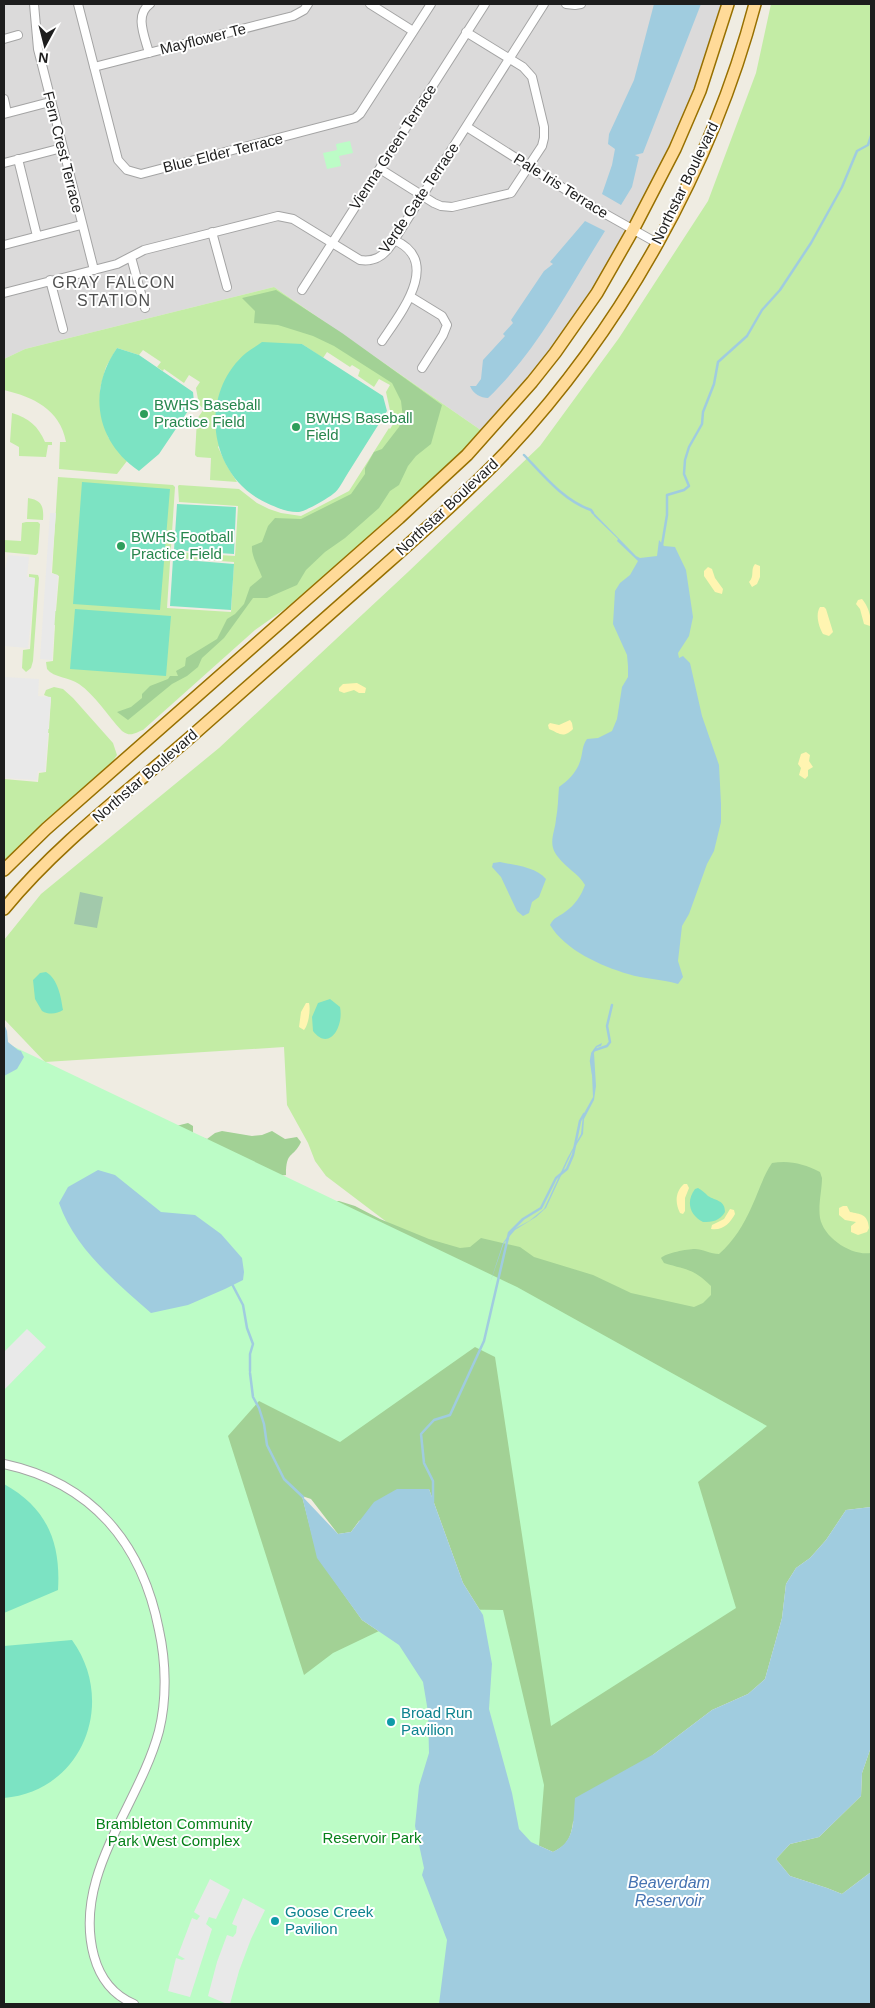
<svg xmlns="http://www.w3.org/2000/svg" width="875" height="2008" font-family="Helvetica,sans-serif">
	<style>
		.residential { fill: #dbdada }
		.grass { fill: #c3eca5 }
		.forest { fill: #a2d195 }
		.sand { fill: #fff5b1 }
		.cemetery { fill: #a2c9ab }
		.park { fill: #bcfcc6 }
		.pitch { fill: #7ce3c3 }
		.parking { fill: #e9e9e9 }
		.water { fill: #a0ccdf }
		.lines { fill: none; stroke-linecap: round; stroke-linejoin: round }
		.stream { stroke: #a0ccdf; stroke-width: 2.5 }
		.street-casing { stroke: #a4a4a4; stroke-width: 10 }
		.primary-casing { stroke: #977000; stroke-width: 14 }
		.street { stroke: #fff; stroke-width: 8 }
		.primary { stroke: #ffda98; stroke-width: 11 }
		.leisure-dot { fill: #2e9e5b; stroke: #fff; stroke-width: 2 }
		.culture-dot { fill: #0f9aa8; stroke: #fff; stroke-width: 2 }
		.labels { text-anchor: middle; stroke-width: 4; stroke-linejoin: round; paint-order: stroke }
		.street-label { font-size: 15px; fill: #1d1d1d; stroke: #fff }
		.leisure-label { font-size: 15px; fill: #27864d; stroke: #fff; text-anchor: start }
		.culture-label { font-size: 15px; fill: #0d838f; stroke: #fff; text-anchor: start }
		.park-label { font-size: 15px; fill: #068119; stroke: #fff }
		.neighbourhood-label { font-size: 16px; letter-spacing: 1px; fill: #505050; stroke: #fff }
		.water-label { font-size: 16px; font-style: italic; fill: #4573b2; stroke: #fff }
	</style>
	<rect width="100%" height="100%" fill="#efece2"/>
	<path class="residential" d="M 4,4 L 728,4 L 686,125 L 573,326 L 482,431 L 274,287 L 25,349 L 4,359 Z"/>
	<path class="grass" d="M 771,4 L 871,4 L 871,1282 L 696,1340 L 392,1226 L 326,1176 L 315,1161 L 308,1143 L 287,1105 L 284,1047 L 45,1062 L 4,1019 L 4,940 L 41,894 L 219,748 L 408,572 L 540,446 L 619,338 L 708,201 L 756,73 Z
		M 274,287 L 482,431 L 463,453 L 418,495 L 292,604 L 255,630 L 143,730 C 136,732 131,738 122,731 C 108,716 95,695 79,684 C 69,677 54,678 47,669 L 46,662 L 53,661 L 55,625 L 50,625 L 51,611 L 56,611 L 59,576 L 52,573 L 58,477 L 173,485 L 175,487 L 167,608 L 231,612 L 234,562 L 175,558 L 173,554 L 175,552 L 235,556 L 238,506 L 179,502 L 178,486 L 179,485 L 239,489 L 257,503 L 269,509 L 281,513 L 301,516 L 349,491 L 389,428 L 390,429 L 397,418 L 391,415 L 386,392 L 390,385 L 379,379 L 374,387 L 358,376 L 360,370 L 352,365 L 350,367 L 327,352 L 323,358 L 302,344 L 218,447 L 227,466 L 237,482 L 210,480 L 211,458 L 197,457 L 195,455 L 197,419 L 204,409 L 199,405 L 196,388 L 200,382 L 189,375 L 184,383 L 164,369 L 163,371 L 157,367 L 161,362 L 143,350 L 139,355 L 117,348 L 106,367 L 100,389 L 108,437 L 127,461 L 117,474 L 59,469 L 60,442 L 66,442 C 60,409 33,397 4,390 L 4,359 L 25,349 Z
		M 12,413 C 29,418 38,426 45,442 L 52,442 L 52,445 L 48,445 L 46,457 L 19,456 L 19,447 L 10,442 Z
		M 28,498 C 42,500 44,507 43,520 L 27,519 Z
		M 26,522 L 38,522 L 40,524 L 38,553 L 36,555 L 4,552 L 4,540 L 21,541 L 22,523 Z
		M 29,574 L 38,575 L 39,578 L 33,661 L 31,668 L 26,672 L 22,668 L 23,650 L 30,649 L 35,578 L 29,577 Z
		M 54,687 L 63,689 L 73,698 L 113,743 L 117,755 L 113,761 L 4,861 L 4,779 L 38,782 L 39,773 L 46,772 L 49,733 L 42,732 L 43,729 L 49,729 L 51,698 L 44,695 L 46,690 Z"/>
	<path class="forest" d="M 276,290 L 342,333 L 442,405 L 431,444 L 416,456 L 408,466 L 399,485 L 390,491 L 379,508 L 345,538 L 325,552 L 306,570 L 297,585 L 267,598 L 253,598 L 224,638 L 202,658 L 198,667 L 187,676 L 172,684 L 128,720 L 117,712 L 131,707 L 142,698 L 142,694 L 150,686 L 168,679 L 170,676 L 178,676 L 176,671 L 185,666 L 186,658 L 217,639 L 227,619 L 235,614 L 244,604 L 250,587 L 262,577 C 258,567 251,555 252,546 L 262,542 L 268,526 L 275,518 L 301,519 L 351,494 L 365,474 L 365,468 L 374,452 L 382,449 L 399,427 L 403,418 L 401,401 L 392,383 L 334,346 L 313,336 L 278,325 L 254,323 L 255,311 L 242,298 Z
		M 188,1123 L 193,1126 L 193,1134 L 207,1139 L 215,1133 L 222,1131 L 252,1136 L 262,1135 L 272,1131 L 285,1139 L 297,1137 L 301,1142 C 293,1159 286,1150 286,1175 L 276,1176 L 325,1202 L 339,1201 L 355,1206 L 380,1219 L 429,1239 L 460,1248 L 470,1247 L 481,1238 L 520,1247 L 534,1257 L 593,1275 L 631,1293 L 694,1307 L 703,1303 L 711,1295 L 711,1286 C 693,1268 686,1270 664,1263 L 661,1258 C 666,1253 687,1249 695,1249 C 702,1249 711,1254 719,1254 C 734,1241 744,1224 752,1206 C 759,1191 763,1176 772,1163 C 790,1160 804,1164 820,1172 L 822,1178 C 822,1190 818,1205 820,1218 C 824,1238 851,1256 871,1253 L 871,1507 L 846,1510 L 826,1540 L 810,1558 L 796,1568 L 786,1584 L 782,1618 L 765,1679 L 748,1694 L 712,1710 L 654,1754 L 573,1822 C 571,1837 568,1845 553,1852 L 531,1842 L 483,1615 L 463,1583 L 429,1489 L 359,1521 L 351,1532 L 338,1534 L 311,1499 L 302,1496 L 318,1558 L 362,1620 L 399,1645 L 447,1940 L 4,1129 L 176,1126 Z
		M 871,1747 L 871,1872 L 842,1894 L 827,1888 L 790,1876 L 776,1859 L 790,1844 L 819,1837 L 861,1796 L 862,1773 Z"/>
	<path class="sand" d="M 755,564 L 760,566 L 760,577 L 757,584 L 752,587 L 749,582 C 755,576 750,570 755,564 Z
		M 708,567 L 712,569 L 715,578 L 723,589 L 722,594 L 715,592 L 704,576 L 704,571 Z
		M 862,599 C 868,606 872,617 870,626 L 864,624 L 860,609 L 856,604 L 858,600 Z
		M 820,607 L 824,607 L 826,609 L 833,632 L 829,636 L 823,634 C 819,627 815,615 820,607 Z
		M 357,683 L 366,688 L 365,693 L 359,693 L 354,690 L 344,693 L 339,691 L 339,688 L 343,684 Z
		M 570,720 L 572,723 L 573,729 C 563,739 559,733 549,729 L 548,725 L 550,723 L 559,725 Z
		M 806,752 L 810,755 L 809,761 L 813,767 L 808,770 L 808,776 L 805,779 L 799,775 L 801,768 L 798,764 L 801,754 Z
		M 306,1003 L 309,1003 C 311,1010 308,1026 304,1030 L 299,1027 L 301,1012 Z
		M 684,1184 L 687,1184 L 689,1188 L 685,1198 L 685,1211 L 683,1214 L 680,1213 C 675,1203 675,1192 684,1184 Z
		M 843,1206 L 847,1206 L 850,1212 C 860,1214 868,1214 869,1228 L 867,1232 L 858,1235 L 851,1232 L 851,1226 L 856,1222 L 845,1220 L 839,1215 L 839,1208 Z
		M 730,1209 L 734,1210 L 735,1214 C 730,1223 723,1231 711,1229 L 712,1225 L 724,1219 Z"/>
	<path class="cemetery" d="M 80,892 L 103,897 L 97,928 L 74,924 Z"/>
	<path class="park" d="M 350,141 L 353,153 L 339,156 L 341,166 L 327,169 L 323,153 L 337,150 L 336,144 Z
		M 4,1042 L 517,1287 L 767,1426 L 698,1482 L 736,1608 L 551,1726 L 495,1357 L 475,1347 L 340,1442 L 259,1401 L 228,1436 L 304,1675 L 333,1653 L 425,1609 L 503,1610 L 544,1785 L 526,2004 L 4,2004 Z"/>
	<path class="pitch" d="M 262,342 L 302,344 L 383,396 L 387,411 C 374,432 361,452 348,473 C 344,479 339,490 333,494 C 327,499 306,511 299,512 C 287,513 270,505 259,499 C 207,469 200,392 246,353 C 251,349 257,346 262,342 Z
		M 117,348 L 139,355 L 193,392 L 194,402 L 159,454 L 139,471 C 96,442 87,391 117,348 Z
		M 82,482 L 170,489 L 160,610 L 73,604 Z
		M 177,504 L 236,507 L 234,554 L 174,550 Z
		M 173,559 L 234,564 L 231,610 L 170,606 Z
		M 75,609 L 171,616 L 166,676 L 70,669 Z
		M 46,972 C 58,979 61,997 63,1010 C 57,1014 49,1015 42,1011 L 35,999 L 33,980 L 40,973 Z
		M 330,999 L 340,1007 C 344,1027 329,1052 313,1031 L 312,1017 L 318,1003 Z
		M 698,1188 C 702,1190 705,1193 708,1196 C 716,1201 725,1200 725,1212 C 720,1221 712,1222 703,1222 C 689,1215 686,1201 695,1189 Z
		M 4,1484 C 47,1508 61,1542 58,1590 L 4,1613 Z
		M 72,1640 C 117,1702 83,1791 4,1798 L 4,1646 Z"/>
	<path class="parking" d="M 50,513 L 56,513 L 51,573 L 58,575 L 52,660 L 40,659 Z
		M 8,555 L 29,557 L 27,577 L 35,578 L 28,648 L 4,646 L 4,575 Z
		M 4,677 L 39,679 L 38,696 L 51,697 L 45,772 L 38,771 L 37,780 L 4,778 Z
		M 27,1329 L 46,1347 L 4,1390 L 4,1352 Z
		M 210,1879 L 230,1890 L 216,1919 L 209,1917 L 206,1924 L 212,1929 L 190,1997 L 168,1991 L 176,1958 L 182,1960 L 185,1959 L 178,1955 L 192,1918 L 197,1920 L 200,1916 L 194,1912 Z
		M 243,1898 L 265,1910 L 251,1939 L 239,1971 L 230,2004 L 227,2004 L 208,1996 L 217,1962 L 227,1935 L 233,1937 L 236,1933 L 237,1926 L 232,1924 Z"/>
	<path class="water" d="M 654,4 L 701,4 L 643,153 L 635,155 L 639,157 L 632,187 L 621,205 L 602,194 L 612,165 L 615,149 L 608,144 L 609,134 L 634,80 Z
		M 585,221 L 605,231 C 569,288 538,350 488,398 C 481,398 473,394 470,386 L 476,386 L 481,379 L 483,360 L 505,336 L 503,334 L 513,323 L 511,320 L 544,271 L 553,264 L 550,262 Z
		M 591,510 L 636,556 L 640,558 L 657,556 L 659,540 L 664,546 L 675,547 L 686,570 L 693,617 L 689,636 L 678,653 L 679,658 L 683,656 L 690,663 L 702,716 L 719,765 L 721,804 L 721,822 L 714,851 L 707,864 L 689,914 L 682,926 L 678,961 L 683,977 L 678,984 C 661,979 644,979 628,974 C 601,966 565,950 550,925 C 555,916 557,918 565,912 C 575,905 581,896 585,885 C 578,873 566,868 558,857 C 547,844 555,833 556,819 C 558,809 558,798 559,787 C 569,780 578,771 581,758 C 583,751 582,746 587,739 L 598,738 L 612,731 L 617,719 L 622,687 L 628,677 L 628,666 L 627,655 L 613,624 L 615,591 L 620,583 L 630,575 L 638,561 L 617,541 L 618,539 L 594,516 Z
		M 500,862 C 514,865 536,867 546,879 L 539,897 L 532,902 L 529,913 L 523,916 L 517,911 L 501,877 L 492,867 L 493,863 Z
		M 4,1024 L 7,1031 L 8,1042 L 18,1050 L 21,1051 L 24,1057 L 17,1069 L 4,1076 Z
		M 602,1043 L 601,1046 L 597,1047 L 594,1053 L 596,1086 L 594,1100 L 584,1119 L 583,1134 L 572,1152 L 546,1208 L 536,1217 L 515,1230 L 504,1243 L 490,1283 L 503,1243 L 512,1230 L 529,1221 L 544,1209 L 568,1157 L 581,1134 L 583,1115 L 593,1097 L 591,1053 L 596,1046 Z
		M 98,1170 L 115,1175 L 161,1212 L 195,1215 L 221,1234 L 242,1258 L 244,1272 L 243,1280 L 225,1289 L 188,1305 L 151,1313 C 116,1282 75,1249 59,1203 L 68,1187 Z
		M 397,1489 L 429,1489 L 463,1583 L 483,1615 L 492,1664 L 489,1709 L 512,1793 L 519,1829 L 531,1842 L 553,1852 C 576,1841 573,1821 575,1798 L 654,1754 L 712,1710 L 748,1694 L 765,1679 L 782,1618 L 786,1584 L 796,1568 L 810,1558 L 826,1540 L 846,1510 L 871,1507 L 871,1747 L 862,1773 L 861,1796 L 819,1837 L 790,1844 L 776,1859 L 790,1876 L 827,1888 L 842,1894 L 871,1872 L 871,2004 L 439,2004 L 447,1940 L 422,1875 L 424,1868 L 415,1826 L 419,1786 L 429,1753 L 428,1712 L 423,1682 L 399,1645 L 362,1620 L 317,1558 L 302,1496 L 338,1534 L 351,1532 L 374,1502 Z"/>
	<g class="lines">
		<path class="stream" d="M 524,455 C 543,475 564,501 591,510 L 593,513
			M 662,545 L 667,515 L 667,495 L 684,490 L 689,486 L 684,474 L 685,460 L 689,447 L 702,424 L 703,412 L 714,384 L 718,362 L 747,336 L 762,310 L 780,290 L 811,243 L 842,187 L 857,151 L 868,145 L 871,136
			M 595,1050 L 607,1046 L 610,1042 L 607,1026 L 612,1005
			M 592,1055 L 591,1061 L 593,1074
			M 232,1284 L 243,1305 L 247,1328 L 253,1344 L 250,1354 L 250,1371
			M 250,1373 L 253,1397 L 259,1408 L 264,1424 L 267,1445 L 284,1479 L 303,1497
			M 433,1502 L 433,1481 L 424,1463 L 421,1434 L 434,1420 L 450,1415 L 484,1341 L 509,1233 L 523,1219 L 541,1208 L 556,1178 L 567,1169 L 573,1155 L 580,1121 L 584,1114"/>
		<defs>
			<path id="street" d="M 34,4 L 38,49 L 94,270
				M 78,4 L 118,160 L 127,170 L 141,174 L 355,118 L 360,114 L 431,4
				M 370,4 L 413,31
				M 566,4 L 575,5 L 581,4
				M 4,39 L 18,35
				M 149,53 C 145,37 134,15 150,4
				M 94,67 L 293,16 L 304,10 L 308,4
				M 4,99 L 7,113
				M 4,114 L 50,102
				M 467,127 L 593,207 L 657,243
				M 18,159 L 37,236
				M 4,163 L 62,148
				M 380,169 L 434,203 L 441,206 L 452,207 L 511,193 L 542,146 L 544,138 L 544,127 L 532,77 L 523,67 L 466,32
				M 212,232 L 227,287
				M 4,245 L 81,225
				M 131,257 L 145,308
				M 50,280 L 63,329
				M 302,290 L 485,4
				M 4,293 L 117,264 L 144,250 L 278,216 L 293,219 L 360,260 C 374,262 383,257 391,245 L 544,4
				M 411,297 L 442,316 L 447,325 L 443,335 L 422,368
				M 382,341 C 400,314 443,261 394,240
				M 4,1464 C 92,1483 142,1543 159,1630 C 166,1662 167,1699 159,1731 C 139,1806 72,1875 94,1956 C 100,1978 113,1995 134,2004"/>
			<path id="primary" d="M 4,870 L 46,829 L 399,518 L 467,455 L 532,382 L 555,353 L 597,293 L 633,230 L 675,149 L 700,91 L 728,4
				M 4,909 C 58,843 130,790 194,734 C 254,681 314,628 374,575 C 419,535 465,495 506,452 C 622,328 712,167 755,4"/>
		</defs>
		<use href="#street" class="street-casing"/>
		<use href="#primary" class="primary-casing"/>
		<use href="#street" class="street"/>
		<use href="#primary" class="primary"/>
	</g>
	<g class="leisure-dot">
		<circle cx="144" cy="414" r="5"/>
		<circle cx="296" cy="427" r="5"/>
		<circle cx="121" cy="546" r="5"/>
	</g>
	<g class="culture-dot">
		<circle cx="391" cy="1722" r="5"/>
		<circle cx="275" cy="1921" r="5"/>
	</g>
	<g class="labels">
		<g class="street-label">
			<text transform="translate(203 39) rotate(-14)" y="5">Mayflower Te</text>
			<text transform="translate(393 147) rotate(-57)" y="5">Vienna Green Terrace</text>
			<text transform="translate(63 152) rotate(76)" y="5">Fern Crest Terrace</text>
			<text transform="translate(223 153) rotate(-14)" y="5">Blue Elder Terrace</text>
			<text transform="translate(685 183) rotate(-64)" y="5">Northstar Boulevard</text>
			<text transform="translate(561 186) rotate(32)" y="5">Pale Iris Terrace</text>
			<text transform="translate(419 198) rotate(-56)" y="5">Verde Gate Terrace</text>
			<text transform="translate(447 507) rotate(-43)" y="5">Northstar Boulevard</text>
			<text transform="translate(145 776) rotate(-41)" y="5">Northstar Boulevard</text>
		</g>
		<g class="leisure-label">
			<text x="154" y="410">BWHS Baseball<tspan x="154" dy="17">Practice Field</tspan></text>
			<text x="306" y="423">BWHS Baseball<tspan x="306" dy="17">Field</tspan></text>
			<text x="131" y="542">BWHS Football<tspan x="131" dy="17">Practice Field</tspan></text>
		</g>
		<g class="culture-label">
			<text x="401" y="1718">Broad Run<tspan x="401" dy="17">Pavilion</tspan></text>
			<text x="285" y="1917">Goose Creek<tspan x="285" dy="17">Pavilion</tspan></text>
		</g>
		<g class="park-label">
			<text x="174" y="1829">Brambleton Community<tspan x="174" dy="17">Park West Complex</tspan></text>
			<text x="372" y="1843">Reservoir Park</text>
		</g>
		<g class="neighbourhood-label">
			<text x="114" y="288">GRAY FALCON<tspan x="114" dy="18">STATION</tspan></text>
		</g>
		<g class="water-label">
			<text x="669" y="1888">Beaverdam<tspan x="669" dy="18">Reservoir</tspan></text>
		</g>
	</g>
	<rect width="875" height="2008" fill="none" stroke="#1d1d1d" stroke-width="10"/>
	<g transform="translate(45 45) rotate(187)" stroke="#ffffff" stroke-width="4" paint-order="stroke">
	<path d="M0-4L9 19L0 12L-9 19Z" fill="#1d1d1d"/>
	<text y="-8" font-size="14" font-weight="bold" text-anchor="middle" fill="#1d1d1d">N</text>
	</g>
</svg>
